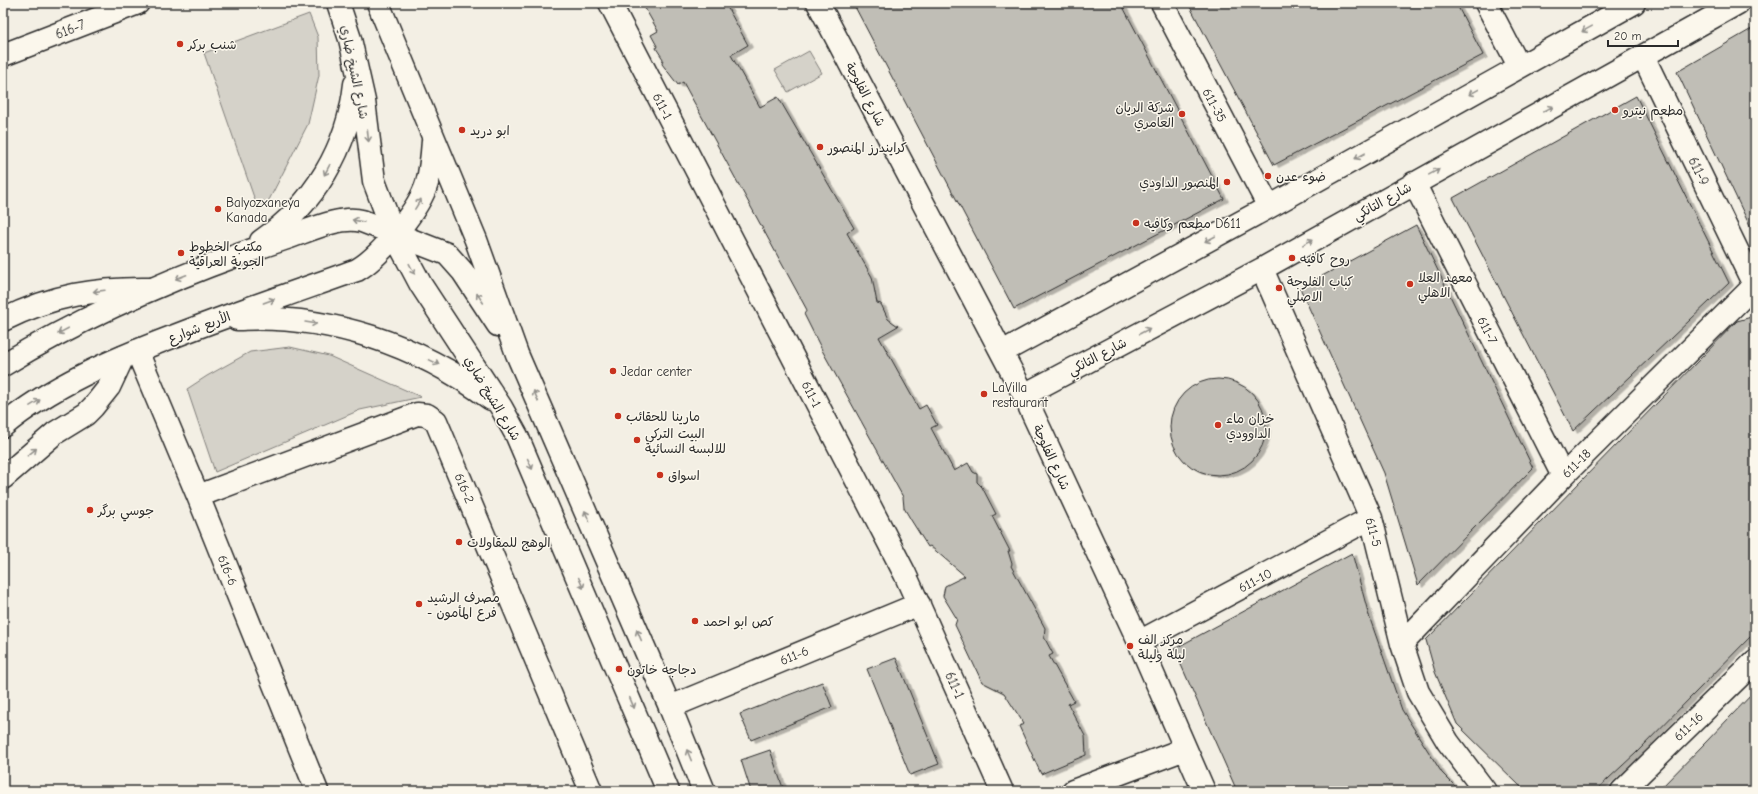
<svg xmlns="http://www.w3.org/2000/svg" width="1758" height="794" font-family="'Comic Neue','Playpen Sans Arabic',sans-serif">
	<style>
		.green { fill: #d5d2c9; stroke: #807e7a }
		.building { fill: #c0beb6; stroke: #2b2b2b; filter: url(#shadow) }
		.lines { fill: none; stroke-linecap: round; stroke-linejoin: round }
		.minor-casing { stroke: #2b2b2b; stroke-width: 25 }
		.major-casing { stroke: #2b2b2b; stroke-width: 25 }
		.minor { stroke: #fbf7ec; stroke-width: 22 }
		.major { stroke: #fbf7ec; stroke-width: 22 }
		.oneway { stroke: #93918c }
		.poi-dot { fill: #c8321e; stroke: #fbf7ec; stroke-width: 1.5 }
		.labels { text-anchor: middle; stroke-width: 3; stroke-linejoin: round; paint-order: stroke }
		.street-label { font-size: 13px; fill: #2b2b2b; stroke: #fbf7ec }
		.poi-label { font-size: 13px; fill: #2b2b2b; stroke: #fbf7ec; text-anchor: start }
	</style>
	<defs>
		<filter id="shadow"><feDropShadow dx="4.5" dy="2.5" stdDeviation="0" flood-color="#0004"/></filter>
	</defs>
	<rect width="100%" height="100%" fill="#f3efe4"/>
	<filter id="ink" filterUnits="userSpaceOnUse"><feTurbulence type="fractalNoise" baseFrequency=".025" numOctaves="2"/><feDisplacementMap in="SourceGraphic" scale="8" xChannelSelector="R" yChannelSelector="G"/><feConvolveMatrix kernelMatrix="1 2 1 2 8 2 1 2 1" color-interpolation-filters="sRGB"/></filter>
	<g filter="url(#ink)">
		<path class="green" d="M 309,14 L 318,37 L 319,75 L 308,124 L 268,202 L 258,209 L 204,53 Z
			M 809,51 L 822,73 L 788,92 L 775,70 Z
			M 290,347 L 329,356 L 421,397 L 360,410 L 215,472 L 187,389 L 207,376 L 250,352 Z"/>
		<path class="building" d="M 642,3 L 725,3 L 748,45 L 731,55 L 760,107 L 778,97 L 854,228 L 847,233 L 872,277 L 877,303 L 881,304 L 888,319 L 898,326 L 879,337 L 919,409 L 926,405 L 937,425 L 931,428 L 954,471 L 968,463 L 973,472 L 977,474 L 977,482 L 982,487 L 996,514 L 992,516 L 1010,551 L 1008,551 L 1012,564 L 1011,566 L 1045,628 L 1044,637 L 1053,654 L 1049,656 L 1074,701 L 1068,704 L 1085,736 L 1086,755 L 1041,774 L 1019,726 L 1024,724 L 1004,693 L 982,682 L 955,625 L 957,619 L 943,596 L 945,586 L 965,576 L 930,546 L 928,547 L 911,520 L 904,508 L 903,497 L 823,352 L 804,314 L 807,310 L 683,82 L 678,85 L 662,64 L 663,59 L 656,48 L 657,46 L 651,35 L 658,31 Z
			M 853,3 L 1121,3 L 1224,199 L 1014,309 Z
			M 1188,3 L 1456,3 L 1483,55 L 1274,165 Z
			M 1755,27 L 1755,237 L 1677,72 Z
			M 1636,96 L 1729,283 L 1573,431 L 1453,198 Z
			M 1416,225 L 1533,468 L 1418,585 L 1384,473 L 1300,288 Z
			M 1755,316 L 1755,632 L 1636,753 L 1595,791 L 1525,791 L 1457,724 L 1435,672 L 1426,640 L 1737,321 Z
			M1170 427a48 48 0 1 1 96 0a48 48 0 1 1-96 0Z
			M 1352,553 L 1369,616 L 1402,710 L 1442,773 L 1460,791 L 1237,791 L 1174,649 Z
			M 896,658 L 939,764 L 910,775 L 867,669 Z
			M 822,682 L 832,707 L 751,740 L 740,714 Z
			M 1755,691 L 1755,791 L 1658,791 L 1705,743 Z
			M 770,750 L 784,791 L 751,791 L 741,760 Z"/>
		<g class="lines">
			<defs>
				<path id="minor" d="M 610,3 L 905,574 L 1002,791
					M 818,3 L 1024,395 L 1139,642 L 1204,791
					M 1162,3 L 1269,207
					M 1486,3 L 1519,66
					M 3,55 L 138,3
					M 1643,56 L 1755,287
					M 1414,183 L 1563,476
					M 1262,269 L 1371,518 L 1402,644 L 1418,692 L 1448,742 L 1485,791
					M 3,320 C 53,295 96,288 151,289
					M 137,351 L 198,496 L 317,791
					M 1002,352 L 1269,207 L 1634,3
					M 1024,395 L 1262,269 L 1738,3
					M 3,478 L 55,433 L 86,414 L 93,407 L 109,387 L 123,357
					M 198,496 L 417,414 L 427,415 L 436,421 L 591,791
					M 1139,642 L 1371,518
					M 1402,644 L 1563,476 L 1754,286
					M 670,707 L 919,604
					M 1073,791 L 1185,749
					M 1622,791 L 1755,661"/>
				<path id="major" d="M 338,3 L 350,39 L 364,101 L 374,181 L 394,234 L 421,285 L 501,407 L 517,436 L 668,791
					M 378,3 L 476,240 L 517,354 L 670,707 L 704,791
					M 261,241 C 314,205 348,148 355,84
					M 237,319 C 329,314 417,344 491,399
					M 3,365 C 92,311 188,271 287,238 C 308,231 341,215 362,221 L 447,254 L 463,272 L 498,325
					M 3,426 C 51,386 114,359 172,337 C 233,313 295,292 357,270 C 380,257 420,208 427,183 C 431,169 432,155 433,141"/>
			</defs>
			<use href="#minor" class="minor-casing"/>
			<use href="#major" class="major-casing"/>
			<use href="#minor" class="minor"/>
			<use href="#major" class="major"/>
		</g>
		<defs><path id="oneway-shaft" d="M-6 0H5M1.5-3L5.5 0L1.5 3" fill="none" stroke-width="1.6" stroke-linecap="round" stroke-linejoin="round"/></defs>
		<g class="oneway">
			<use href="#oneway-shaft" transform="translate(1587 29) rotate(151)"/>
			<use href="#oneway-shaft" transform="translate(1474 92) rotate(151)"/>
			<use href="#oneway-shaft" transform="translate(1548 109) rotate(-29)"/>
			<use href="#oneway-shaft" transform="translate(368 136) rotate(84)"/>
			<use href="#oneway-shaft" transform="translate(1360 156) rotate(151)"/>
			<use href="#oneway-shaft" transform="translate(327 170) rotate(118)"/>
			<use href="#oneway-shaft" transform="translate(1434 172) rotate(-29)"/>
			<use href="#oneway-shaft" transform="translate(418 204) rotate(-58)"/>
			<use href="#oneway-shaft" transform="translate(358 221) rotate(-169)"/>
			<use href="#oneway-shaft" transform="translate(1210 239) rotate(152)"/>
			<use href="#oneway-shaft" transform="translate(1308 242) rotate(-29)"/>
			<use href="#oneway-shaft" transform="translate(412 269) rotate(62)"/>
			<use href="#oneway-shaft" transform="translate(181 277) rotate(159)"/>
			<use href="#oneway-shaft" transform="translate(99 291) rotate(173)"/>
			<use href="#oneway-shaft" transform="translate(480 298) rotate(-124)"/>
			<use href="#oneway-shaft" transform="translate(269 301) rotate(-20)"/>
			<use href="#oneway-shaft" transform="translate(311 323) rotate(9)"/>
			<use href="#oneway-shaft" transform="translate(63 331) rotate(152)"/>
			<use href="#oneway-shaft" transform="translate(1145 331) rotate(-28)"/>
			<use href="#oneway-shaft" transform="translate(434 362) rotate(26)"/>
			<use href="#oneway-shaft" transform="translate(536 396) rotate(-113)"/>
			<use href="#oneway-shaft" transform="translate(35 403) rotate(-31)"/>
			<use href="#oneway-shaft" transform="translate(32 452) rotate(-39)"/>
			<use href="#oneway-shaft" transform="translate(530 464) rotate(66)"/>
			<use href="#oneway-shaft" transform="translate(587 516) rotate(-113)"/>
			<use href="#oneway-shaft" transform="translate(581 583) rotate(67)"/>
			<use href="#oneway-shaft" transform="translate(639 635) rotate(-113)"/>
			<use href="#oneway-shaft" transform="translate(632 703) rotate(67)"/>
			<use href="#oneway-shaft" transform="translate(689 755) rotate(-112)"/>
		</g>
	</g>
	<g class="poi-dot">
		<circle cx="180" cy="44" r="4"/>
		<circle cx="1615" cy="110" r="4"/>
		<circle cx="1182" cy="114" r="4"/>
		<circle cx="462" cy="130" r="4"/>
		<circle cx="820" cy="147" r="4"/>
		<circle cx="1268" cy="176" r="4"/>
		<circle cx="1227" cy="182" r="4"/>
		<circle cx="218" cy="209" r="4"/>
		<circle cx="1136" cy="223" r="4"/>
		<circle cx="181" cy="253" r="4"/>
		<circle cx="1292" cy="258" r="4"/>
		<circle cx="1410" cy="284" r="4"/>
		<circle cx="1279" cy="288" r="4"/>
		<circle cx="613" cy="371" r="4"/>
		<circle cx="984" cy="394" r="4"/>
		<circle cx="618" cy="416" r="4"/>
		<circle cx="1218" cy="425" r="4"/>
		<circle cx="637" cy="440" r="4"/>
		<circle cx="660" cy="475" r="4"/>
		<circle cx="90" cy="510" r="4"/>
		<circle cx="459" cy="542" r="4"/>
		<circle cx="419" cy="604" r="4"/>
		<circle cx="695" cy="621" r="4"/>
		<circle cx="1130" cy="646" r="4"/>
		<circle cx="619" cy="669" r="4"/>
	</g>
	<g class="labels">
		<g class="street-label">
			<text transform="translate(70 29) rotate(-21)" y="5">616-7</text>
			<text transform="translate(355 72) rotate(78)" y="5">شارع الشيخ ضاري</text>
			<text transform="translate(866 94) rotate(62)" y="5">شارع الفلوجة</text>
			<text transform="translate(1215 105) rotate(62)" y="5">611-35</text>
			<text transform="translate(663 106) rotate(63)" y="5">611-1</text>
			<text transform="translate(1699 171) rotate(64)" y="5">611-9</text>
			<text transform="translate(1382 201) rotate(-29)" y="5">شارع التانكي</text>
			<text transform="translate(199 327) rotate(-21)" y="5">الأربع شوارع</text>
			<text transform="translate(1488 330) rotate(63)" y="5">611-7</text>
			<text transform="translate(1097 356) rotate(-28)" y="5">شارع التانكي</text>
			<text transform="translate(812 394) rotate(63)" y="5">611-1</text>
			<text transform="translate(493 398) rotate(59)" y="5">شارع الشيخ ضاري</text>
			<text transform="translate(1052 457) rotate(65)" y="5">شارع الفلوجة</text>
			<text transform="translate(1576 463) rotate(-45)" y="5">611-18</text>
			<text transform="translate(465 488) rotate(67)" y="5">616-2</text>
			<text transform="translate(1374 532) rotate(75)" y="5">611-5</text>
			<text transform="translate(228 570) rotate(68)" y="5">616-6</text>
			<text transform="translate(1255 580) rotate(-28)" y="5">611-10</text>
			<text transform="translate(794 655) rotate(-22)" y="5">611-6</text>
			<text transform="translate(955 685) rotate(66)" y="5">611-1</text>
			<text transform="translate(1688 726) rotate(-44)" y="5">611-16</text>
		</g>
		<g class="poi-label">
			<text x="188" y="49">شنب بركر</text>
			<text x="1174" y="112" text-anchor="end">شركة الريان<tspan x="1174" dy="15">العامري</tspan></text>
			<text x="1623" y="115">مطعم نيترو</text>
			<text x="470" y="135">ابو دريد</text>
			<text x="828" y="152">كرايندرز المنصور</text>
			<text x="1276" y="181">ضوء عدن</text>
			<text x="1219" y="187" text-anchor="end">المنصور الداودي</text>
			<text x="226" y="207">Balyozxaneya<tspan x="226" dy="15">Kanada</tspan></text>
			<text x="1144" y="228">مطعم وكافيه D611</text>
			<text x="189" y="251">مكتب الخطوط<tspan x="189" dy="15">الجوية العراقية</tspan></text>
			<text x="1300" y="263">روح كافيه</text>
			<text x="1418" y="282">معهد العلا<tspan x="1418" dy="15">الاهلي</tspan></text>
			<text x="1287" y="286">كباب الفلوجة<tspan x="1287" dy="15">الاصلي</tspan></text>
			<text x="621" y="376">Jedar center</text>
			<text x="992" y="392">LaVilla<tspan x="992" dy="15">restaurant</tspan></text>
			<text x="626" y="421">مارينا للحقائب</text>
			<text x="1226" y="423">خزان ماء<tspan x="1226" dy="15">الداوودي</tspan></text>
			<text x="645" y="438">البيت التركي<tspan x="645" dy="15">للالبسه النسائية</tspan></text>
			<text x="668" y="480">اسواق</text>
			<text x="98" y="515">جوسي برگر</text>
			<text x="467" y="547">الوهج للمقاولات</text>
			<text x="427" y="602">مصرف الرشيد<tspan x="427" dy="15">- فرع المأمون</tspan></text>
			<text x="703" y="626">كص ابو احمد</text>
			<text x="1138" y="644">مركز الف<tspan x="1138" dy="15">ليلة وليلة</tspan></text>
			<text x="627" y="674">دجاجه خاتون</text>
		</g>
	</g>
	<rect width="1758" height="794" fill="none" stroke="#fbf7ec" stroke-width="16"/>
	<rect x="8" y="8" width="1742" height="778" fill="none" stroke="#2b2b2b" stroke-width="1.5" filter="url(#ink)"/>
	<path d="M1608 40v6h70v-6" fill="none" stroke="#2b2b2b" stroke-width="2"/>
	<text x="1614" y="40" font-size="12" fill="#2b2b2b" stroke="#fbf7ec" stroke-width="3" paint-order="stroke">20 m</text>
</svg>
